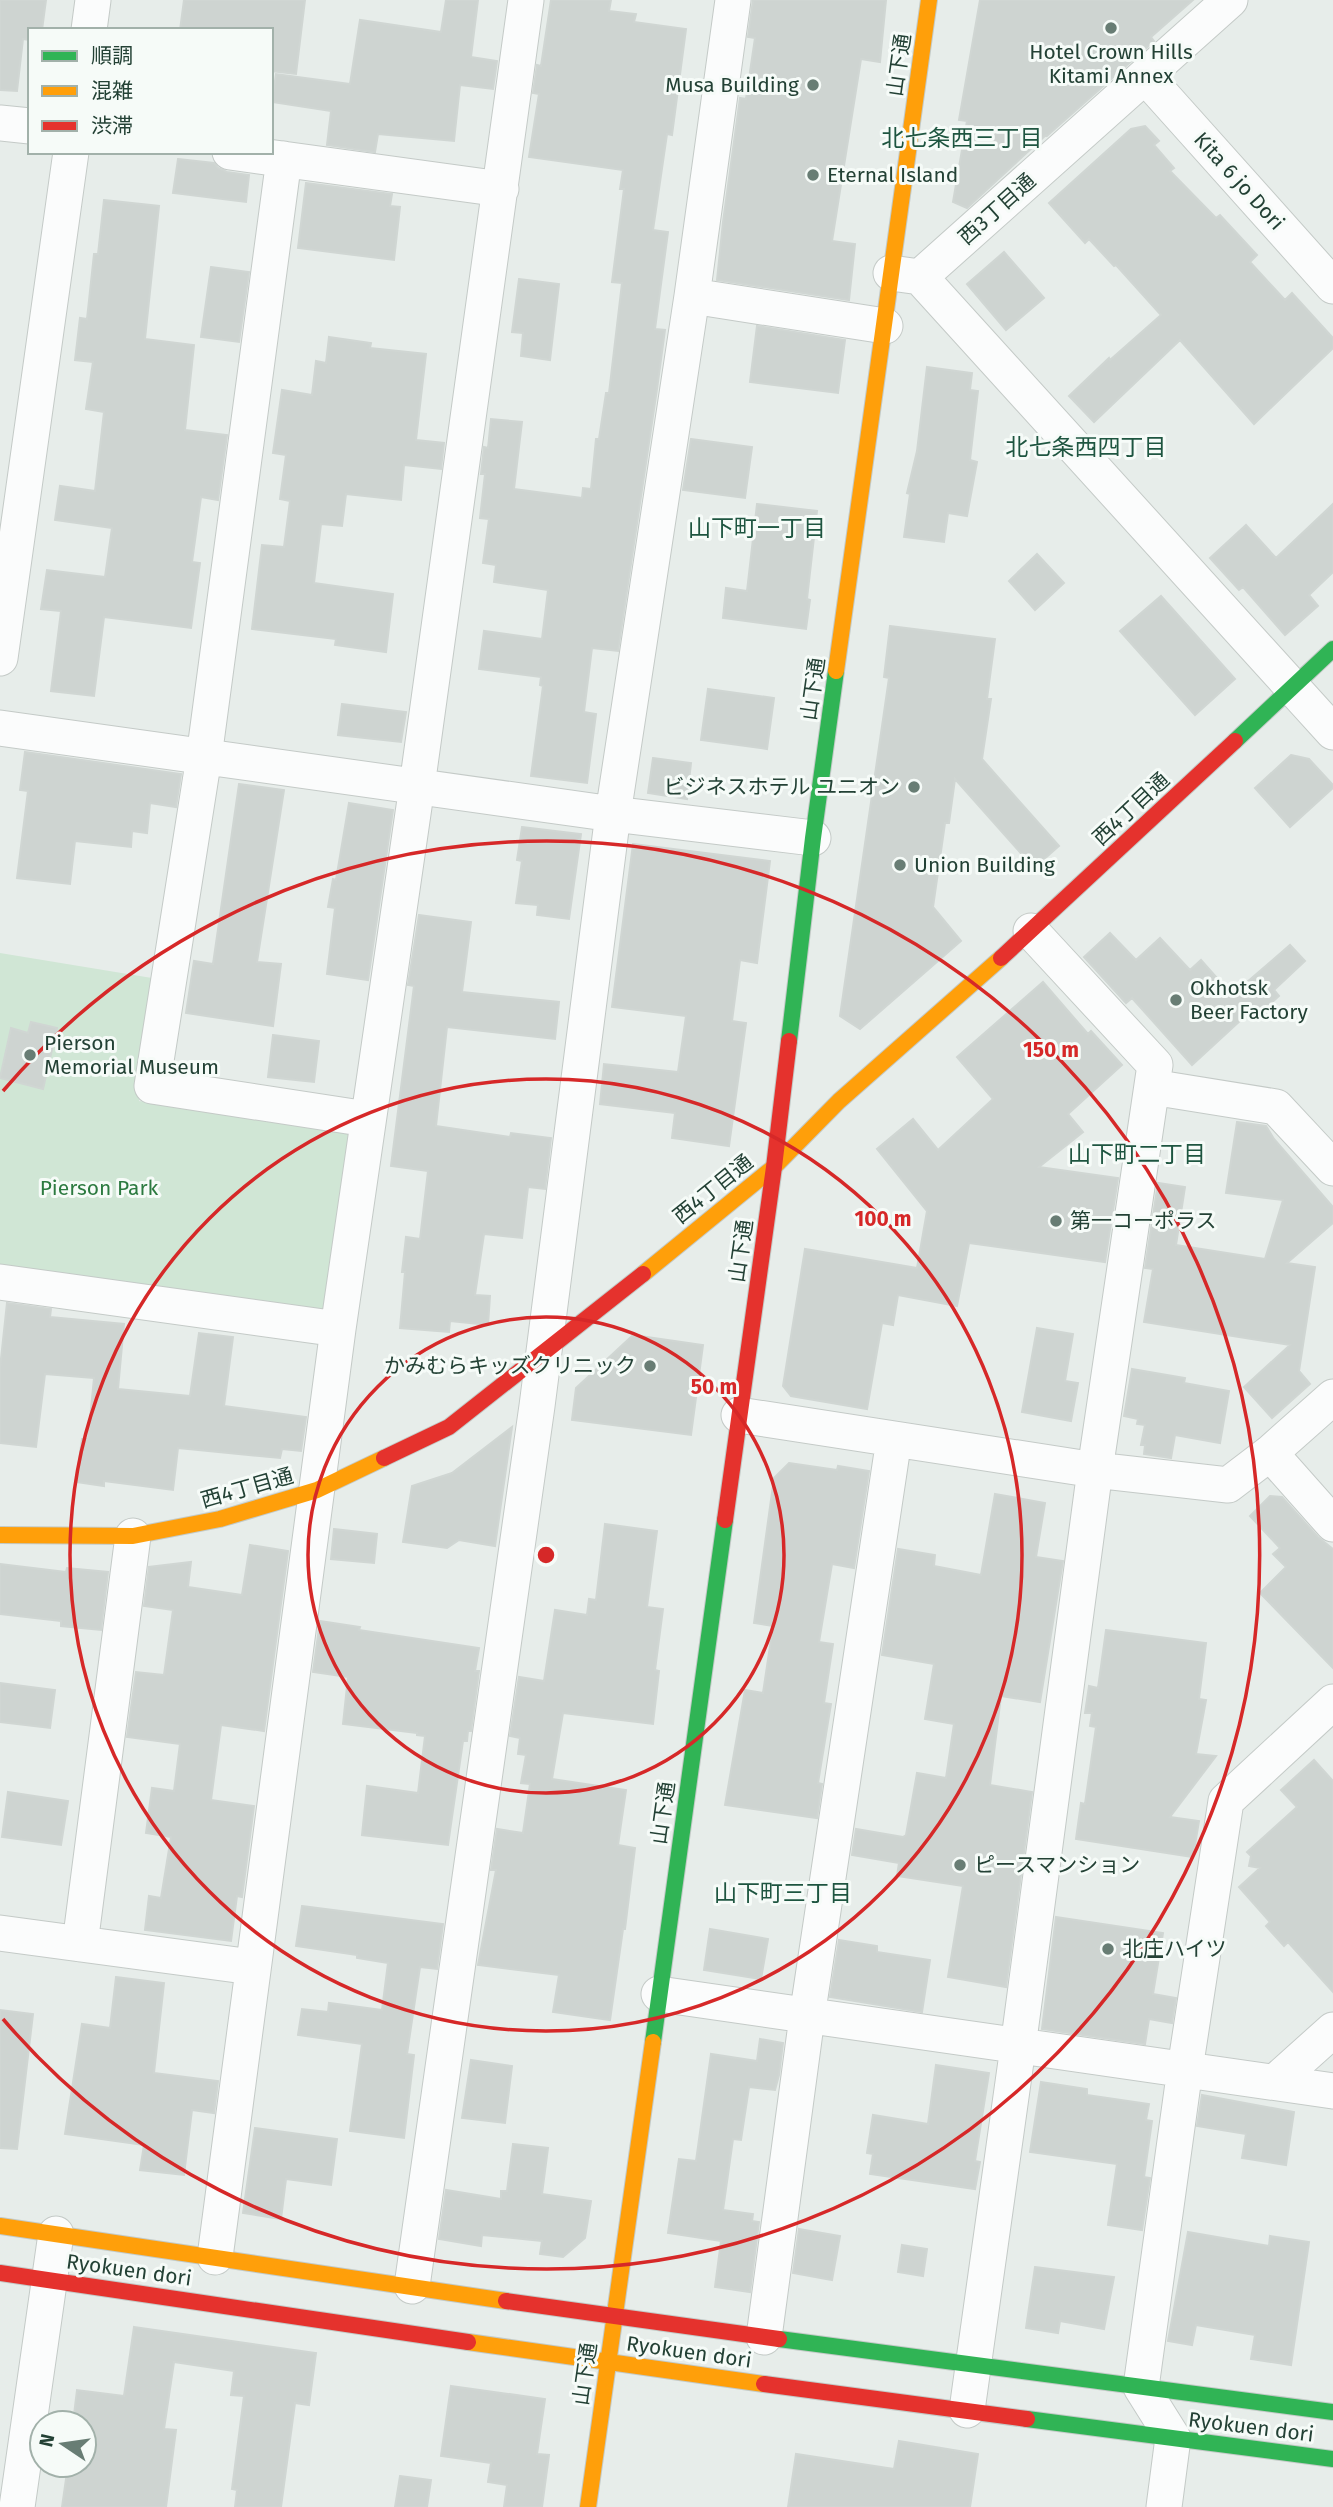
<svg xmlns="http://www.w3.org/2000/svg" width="1333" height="2507" font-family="'Fira Sans','Noto Sans JP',sans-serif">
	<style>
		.green { fill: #d0e6d5 }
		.building { fill: #ced4d1; stroke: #d0d6d3; stroke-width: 2 }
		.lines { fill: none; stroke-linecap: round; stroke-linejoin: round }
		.street-casing { stroke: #c4cac7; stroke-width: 37 }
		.fast-casing { stroke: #c3cac7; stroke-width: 18 }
		.slow-casing { stroke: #c3cac7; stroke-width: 18 }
		.jam-casing { stroke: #c3cac7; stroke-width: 18 }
		.street { stroke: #fbfcfc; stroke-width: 35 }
		.fast { stroke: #30b455; stroke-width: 16 }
		.slow { stroke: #ff9f0a; stroke-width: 16 }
		.jam { stroke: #e5322d; stroke-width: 16 }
		.ring { fill: none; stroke: #d62828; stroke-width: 3.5 }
		.poi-dot { fill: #687d74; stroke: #f6fbf8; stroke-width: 2.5 }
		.labels { text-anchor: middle; stroke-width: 6; stroke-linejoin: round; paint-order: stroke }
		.poi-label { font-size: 21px; fill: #234135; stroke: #f6fbf8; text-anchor: start }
		.street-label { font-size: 21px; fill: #234135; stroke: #f6fbf8 }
		.park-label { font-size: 21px; fill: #2c7a40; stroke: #f6fbf8 }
		.neighbourhood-label { font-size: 23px; fill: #1e5540; stroke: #f6fbf8 }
		.centre { fill: #d62828; stroke: #f6fbf8; stroke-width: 3.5 }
		.ring-label { font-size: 21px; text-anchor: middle; font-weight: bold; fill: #d62828; stroke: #f6fbf8; stroke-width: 6; stroke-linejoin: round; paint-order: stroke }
	</style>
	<rect width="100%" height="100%" fill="#e7edea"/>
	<path class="green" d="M 0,953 L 158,979 L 139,1101 L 350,1132 L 323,1315 L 0,1271 Z"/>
	<path class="building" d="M 0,0 L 46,0 L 42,30 L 30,30 L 30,40 L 23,39 L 17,91 L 0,90 Z
		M 184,0 L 305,0 L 296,74 L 271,71 L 271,30 L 180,30 Z
		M 446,0 L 478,0 L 471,57 L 497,61 L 493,89 L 460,85 L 454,141 L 378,134 L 375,152 L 327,145 L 331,111 L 272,102 L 276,74 L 350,84 L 360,20 L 441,32 Z
		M 551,0 L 611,0 L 609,11 L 636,14 L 634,22 L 686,29 L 672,135 L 667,134 L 653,230 L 668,232 L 655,329 L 665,330 L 657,389 L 618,651 L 592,648 L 584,712 L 596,714 L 587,783 L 531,776 L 543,686 L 540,685 L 541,677 L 479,669 L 484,631 L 542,639 L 548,590 L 494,582 L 496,565 L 483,563 L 489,519 L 480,518 L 485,474 L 481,474 L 484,447 L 488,448 L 491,419 L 522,422 L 514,489 L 582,498 L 583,488 L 591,489 L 596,439 L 599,439 L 606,393 L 609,393 L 622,283 L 612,282 L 624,189 L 620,189 L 623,170 L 529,157 L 539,94 L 533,93 L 537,65 L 541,66 Z
		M 753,0 L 886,0 L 880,62 L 861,59 L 832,241 L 855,244 L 849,300 L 717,280 L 723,222 L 740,98 L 746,99 L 755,38 L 748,37 Z
		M 980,0 L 1193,0 L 1151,37 L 1154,41 L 1047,136 L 1046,135 L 967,208 L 953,202 L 967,121 L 959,120 Z
		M 1145,126 L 1159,141 L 1154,145 L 1174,168 L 1170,171 L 1216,218 L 1220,215 L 1257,255 L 1250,262 L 1285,300 L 1292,293 L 1333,338 L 1333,348 L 1254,424 L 1180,340 L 1094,422 L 1069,396 L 1109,358 L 1110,360 L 1161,315 L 1116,265 L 1114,266 L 1089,239 L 1085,243 L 1049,203 L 1131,129 Z
		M 178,159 L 214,163 L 218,168 L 227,172 L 249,175 L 246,202 L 173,193 Z
		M 306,183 L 392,194 L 390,206 L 400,207 L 394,260 L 298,248 Z
		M 104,200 L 159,206 L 145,339 L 194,345 L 185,430 L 227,435 L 218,500 L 201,497 L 192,562 L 200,563 L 191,628 L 104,617 L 94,696 L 51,691 L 61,611 L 41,609 L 47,570 L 105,577 L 112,528 L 55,520 L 60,486 L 95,491 L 104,412 L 86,409 L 93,362 L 75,360 L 80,318 L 87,319 L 94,254 L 98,254 Z
		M 1004,252 L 1044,298 L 1006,330 L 967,284 Z
		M 211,267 L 249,272 L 239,342 L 201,337 Z
		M 519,279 L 559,284 L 550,360 L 521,356 L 523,333 L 512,332 Z
		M 757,326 L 845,340 L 838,393 L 750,382 Z
		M 329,337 L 371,343 L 370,348 L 426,354 L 416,440 L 444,443 L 441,469 L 404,465 L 401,500 L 346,494 L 342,526 L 321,524 L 314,583 L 393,594 L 386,652 L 335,645 L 336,639 L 252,629 L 262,545 L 284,547 L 290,501 L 280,499 L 286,455 L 273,453 L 282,390 L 312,395 L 316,361 L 326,363 Z
		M 927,367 L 972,373 L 970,390 L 978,391 L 970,460 L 977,462 L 967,516 L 948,513 L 944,542 L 904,537 L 910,494 L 907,493 L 917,451 Z
		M 691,439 L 752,447 L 745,498 L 683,490 Z
		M 757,504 L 817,511 L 807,599 L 810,600 L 806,629 L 723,618 L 726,588 L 747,591 Z
		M 1333,504 L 1333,572 L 1309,595 L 1318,606 L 1285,635 L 1243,587 L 1239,590 L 1210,558 L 1246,525 L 1276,558 Z
		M 1037,554 L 1064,583 L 1035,610 L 1009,581 Z
		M 1161,596 L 1235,679 L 1195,715 L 1120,631 Z
		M 890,626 L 995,639 L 987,699 L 991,699 L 982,759 L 1059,846 L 1034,868 L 955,779 L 949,823 L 945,823 L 933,907 L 961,941 L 860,1029 L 840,1016 L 889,678 L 884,677 Z
		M 708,689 L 774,698 L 767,749 L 701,740 Z
		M 342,704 L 406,712 L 401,742 L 338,735 Z
		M 25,752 L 181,774 L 176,807 L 150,803 L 147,833 L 132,831 L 131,847 L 75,841 L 70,884 L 17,878 L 28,791 L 20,790 Z
		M 1291,755 L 1309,759 L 1333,785 L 1333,788 L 1290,827 L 1255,788 Z
		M 653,758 L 691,763 L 687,799 L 648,793 Z
		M 239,784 L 284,790 L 257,962 L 281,964 L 273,1026 L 186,1013 L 194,961 L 213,964 Z
		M 349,803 L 393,810 L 368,980 L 327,974 L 335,908 L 328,907 L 333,879 L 336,880 Z
		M 522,827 L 581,834 L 569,919 L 537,915 L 538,905 L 516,903 L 522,861 L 517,860 Z
		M 633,844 L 770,861 L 757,963 L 740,960 L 732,1021 L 746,1023 L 729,1146 L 672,1138 L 675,1113 L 600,1104 L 604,1064 L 678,1072 L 686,1016 L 612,1007 Z
		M 419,915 L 471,922 L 462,992 L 559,1002 L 555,1039 L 447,1027 L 436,1126 L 510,1137 L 511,1133 L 551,1138 L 545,1189 L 528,1187 L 522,1238 L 484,1234 L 475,1295 L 490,1296 L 488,1325 L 450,1321 L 449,1332 L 400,1328 L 405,1272 L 402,1272 L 406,1237 L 420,1239 L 428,1171 L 391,1166 L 414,986 L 408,985 Z
		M 1110,933 L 1136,960 L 1160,938 L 1190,970 L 1201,960 L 1232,995 L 1290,945 L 1305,961 L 1274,990 L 1279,996 L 1259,1014 L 1254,1008 L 1192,1065 L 1132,998 L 1126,1003 L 1084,957 Z
		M 1043,982 L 1088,1034 L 1091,1031 L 1122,1065 L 1068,1114 L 1083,1132 L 1039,1167 L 1118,1178 L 1105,1262 L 969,1243 L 957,1306 L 898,1295 L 893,1325 L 882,1323 L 867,1409 L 791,1396 L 783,1386 L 805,1249 L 917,1268 L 927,1211 L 877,1149 L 913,1119 L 938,1150 L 993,1099 L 957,1057 Z
		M 31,1022 L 57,1028 L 43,1089 L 0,1078 L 11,1028 L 28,1033 Z
		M 273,1035 L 319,1041 L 314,1082 L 268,1077 Z
		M 1237,1122 L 1266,1126 L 1274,1139 L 1333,1207 L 1333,1223 L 1287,1263 L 1315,1267 L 1299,1371 L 1310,1384 L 1272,1418 L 1244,1387 L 1290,1345 L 1144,1322 L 1153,1269 L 1145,1268 L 1158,1183 L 1185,1187 L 1176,1245 L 1265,1259 L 1283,1200 L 1226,1193 Z
		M 7,1303 L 51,1309 L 50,1317 L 124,1324 L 118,1389 L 190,1396 L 199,1333 L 233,1337 L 224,1406 L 306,1417 L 301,1451 L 282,1449 L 280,1458 L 178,1448 L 173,1490 L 104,1481 L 104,1486 L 76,1482 L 82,1439 L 88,1439 L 94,1378 L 45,1374 L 36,1447 L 0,1443 L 0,1368 Z
		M 1037,1328 L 1073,1334 L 1065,1381 L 1078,1383 L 1071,1421 L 1022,1412 Z
		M 633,1335 L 703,1345 L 691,1435 L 572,1420 L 576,1388 Z
		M 1132,1369 L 1185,1378 L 1184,1383 L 1229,1391 L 1220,1443 L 1175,1435 L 1171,1458 L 1144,1454 L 1145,1445 L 1141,1445 L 1145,1425 L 1137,1424 L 1138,1419 L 1124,1416 Z
		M 512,1427 L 495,1546 L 459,1540 L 447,1548 L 403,1542 L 412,1486 L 452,1473 Z
		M 789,1463 L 837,1470 L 838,1466 L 869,1471 L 854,1568 L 832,1564 L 819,1642 L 833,1644 L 824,1703 L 831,1704 L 818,1783 L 822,1784 L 817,1818 L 725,1805 L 745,1690 L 763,1693 L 773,1626 L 754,1623 L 774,1478 Z
		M 995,1494 L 1045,1503 L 1036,1557 L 1063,1561 L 1040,1702 L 1001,1696 L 990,1785 L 1032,1792 L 1006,1987 L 948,1977 L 963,1886 L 897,1876 L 899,1863 L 852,1855 L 856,1829 L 903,1837 L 906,1835 L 917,1773 L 946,1778 L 954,1724 L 925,1719 L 934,1664 L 882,1655 L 898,1549 L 935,1555 L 934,1566 L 981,1575 Z
		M 1270,1496 L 1282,1497 L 1318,1537 L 1333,1549 L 1333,1668 L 1260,1593 L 1286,1567 L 1273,1554 L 1280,1548 L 1250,1516 Z
		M 605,1524 L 657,1531 L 647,1607 L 663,1609 L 655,1670 L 659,1671 L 653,1724 L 563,1713 L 552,1779 L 626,1790 L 618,1845 L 635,1848 L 625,1929 L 623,1929 L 610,2020 L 553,2012 L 559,1975 L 478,1965 L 496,1870 L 491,1870 L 497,1829 L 523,1833 L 530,1784 L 521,1783 L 526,1755 L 518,1754 L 520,1738 L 510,1736 L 519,1677 L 544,1681 L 555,1610 L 587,1615 L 589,1599 L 596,1600 Z
		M 334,1529 L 377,1534 L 374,1563 L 331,1559 Z
		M 250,1545 L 288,1551 L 264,1731 L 221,1725 L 211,1800 L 254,1806 L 242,1897 L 237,1896 L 231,1941 L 145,1930 L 149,1896 L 161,1898 L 171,1837 L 146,1833 L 152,1788 L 174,1791 L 180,1744 L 127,1737 L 136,1672 L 164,1675 L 173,1610 L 144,1606 L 149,1567 L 191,1562 L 188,1587 L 242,1595 Z
		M 0,1564 L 66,1572 L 67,1568 L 108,1572 L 101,1630 L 61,1626 L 61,1621 L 0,1614 Z
		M 320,1621 L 360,1627 L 359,1630 L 479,1648 L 475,1671 L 479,1671 L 471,1731 L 468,1731 L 467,1741 L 463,1741 L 448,1845 L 362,1835 L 367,1786 L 418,1793 L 425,1736 L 417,1735 L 417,1733 L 343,1724 L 348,1677 L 313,1672 Z
		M 1106,1630 L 1206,1643 L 1199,1699 L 1206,1700 L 1196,1754 L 1216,1756 L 1170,1817 L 1199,1821 L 1193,1857 L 1076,1839 L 1081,1803 L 1085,1804 L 1096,1727 L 1090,1726 L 1092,1713 L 1085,1713 L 1089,1686 L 1098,1688 Z
		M 0,1683 L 55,1690 L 50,1728 L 0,1722 Z
		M 1314,1760 L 1333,1781 L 1333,1992 L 1288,1942 L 1284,1946 L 1266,1926 L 1270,1922 L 1239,1887 L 1260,1868 L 1249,1866 L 1251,1856 L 1247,1852 L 1297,1807 L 1281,1790 Z
		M 8,1792 L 68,1801 L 61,1845 L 2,1837 Z
		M 302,1906 L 443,1924 L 437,1969 L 420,1967 L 407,2054 L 414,2055 L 404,2138 L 350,2131 L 362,2044 L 298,2035 L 302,2009 L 328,2012 L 329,2003 L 382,2010 L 388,1963 L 357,1958 L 357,1955 L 296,1946 Z
		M 1056,1917 L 1163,1933 L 1153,1994 L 1176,1998 L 1172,2023 L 1149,2019 L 1145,2044 L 1042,2029 Z
		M 710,1929 L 768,1939 L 761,1979 L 704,1970 Z
		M 839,1940 L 877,1946 L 877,1952 L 930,1960 L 922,2012 L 830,1997 Z
		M 116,1977 L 164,1983 L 154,2073 L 218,2081 L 214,2113 L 192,2110 L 184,2175 L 140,2170 L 144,2145 L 65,2134 L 82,2024 L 110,2028 Z
		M 0,2010 L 33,2014 L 17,2149 L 0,2148 Z
		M 760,2039 L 783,2043 L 779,2075 L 775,2090 L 749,2087 L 741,2140 L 733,2139 L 723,2210 L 753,2214 L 752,2221 L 759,2222 L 750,2292 L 715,2287 L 721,2241 L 668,2233 L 679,2159 L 696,2161 L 711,2054 L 757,2061 Z
		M 471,2060 L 512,2066 L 505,2123 L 462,2118 Z
		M 936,2065 L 989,2073 L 975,2161 L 980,2162 L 975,2189 L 870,2174 L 873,2154 L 867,2153 L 873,2115 L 928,2124 Z
		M 1041,2082 L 1087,2089 L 1087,2095 L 1149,2104 L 1146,2120 L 1152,2121 L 1144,2177 L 1150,2178 L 1142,2230 L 1108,2225 L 1117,2164 L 1030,2152 Z
		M 1202,2095 L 1294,2112 L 1286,2165 L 1242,2158 L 1246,2134 L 1197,2126 Z
		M 255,2128 L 337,2139 L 331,2185 L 286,2179 L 281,2219 L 243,2213 Z
		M 513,2144 L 548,2148 L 542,2194 L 591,2201 L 585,2238 L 563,2257 L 540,2254 L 542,2241 L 482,2235 L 481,2246 L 439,2239 L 446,2190 L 501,2199 L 501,2191 L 507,2191 Z
		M 799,2229 L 840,2236 L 832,2280 L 793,2273 Z
		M 1188,2232 L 1269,2246 L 1270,2236 L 1309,2242 L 1291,2365 L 1251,2359 L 1255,2335 L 1196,2325 L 1192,2345 L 1168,2341 Z
		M 902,2245 L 927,2249 L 923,2276 L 898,2272 Z
		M 1035,2267 L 1114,2277 L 1104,2329 L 1060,2321 L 1058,2333 L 1026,2328 Z
		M 134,2327 L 316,2353 L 309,2405 L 295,2403 L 281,2507 L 235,2507 L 237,2490 L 232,2489 L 244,2396 L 231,2395 L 234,2371 L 174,2362 L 164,2429 L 176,2430 L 166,2507 L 62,2507 L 68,2465 L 84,2465 L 84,2423 L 73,2423 L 77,2390 L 124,2396 Z
		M 451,2386 L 545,2399 L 537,2454 L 549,2455 L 542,2507 L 504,2507 L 507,2485 L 488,2482 L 491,2463 L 441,2456 Z
		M 899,2441 L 978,2454 L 970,2507 L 788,2507 L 796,2454 L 894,2469 Z
		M 400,2476 L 431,2480 L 427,2507 L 395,2507 Z"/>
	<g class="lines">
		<defs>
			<path id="street" d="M 89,30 L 93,0
				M 1146,77 L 1333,286
				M 0,123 L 30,126
				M 230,152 L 501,189
				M 284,159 L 204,757 L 152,1086 L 367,1119
				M 891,273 L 920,277 L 1333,732
				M 920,277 L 1230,0
				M 692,296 L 885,326
				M 0,658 L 71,152
				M 0,728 L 613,814 L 813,838
				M 1152,1087 L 1276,1107 L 1333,1168
				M 0,1282 L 338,1329
				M 739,1415 L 1095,1470 L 1228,1485 L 1270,1453 L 1333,1397
				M 1270,1453 L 1333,1524
				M 0,1933 L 252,1967
				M 80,1944 L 133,1536
				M 659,1994 L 1333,2091
				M 1275,2082 L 1333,2030
				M 215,2257 L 338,1329 L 417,786 L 526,0
				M 412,2286 L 537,1406 L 613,814 L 692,296 L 733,0
				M 764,2337 L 807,2017 L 894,1439
				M 967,2410 L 1018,2047 L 1095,1470 L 1155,1065 L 1031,931
				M 17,2507 L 56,2234
				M 1164,2507 L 1173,2438 L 1141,2387 L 1185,2069 L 1226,1801 L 1333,1702"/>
			<path id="fast" d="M 1235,741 L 1333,649
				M 789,1041 L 813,838 L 836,671
				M 653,2042 L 725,1520
				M 779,2339 L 1333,2412
				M 1027,2419 L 1333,2459"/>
			<path id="slow" d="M 836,671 L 929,0
				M 643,1274 L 774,1167 L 839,1101 L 1001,958
				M 0,1535 L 133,1536 L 220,1519 L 317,1490 L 384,1458
				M 0,2226 L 506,2301
				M 468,2342 L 764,2384
				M 588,2507 L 653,2042"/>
			<path id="jam" d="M 1001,958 L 1235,741
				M 384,1458 L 449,1427 L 643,1274
				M 725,1520 L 774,1167 L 789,1041
				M 0,2273 L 468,2342
				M 506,2301 L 779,2339
				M 764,2384 L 1027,2419"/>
		</defs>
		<use href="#street" class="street-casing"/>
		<use href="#fast" class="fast-casing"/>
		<use href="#slow" class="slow-casing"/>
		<use href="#jam" class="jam-casing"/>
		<use href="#street" class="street"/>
		<use href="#fast" class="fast"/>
		<use href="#slow" class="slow"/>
		<use href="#jam" class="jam"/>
	</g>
	<g class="ring">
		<circle cx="546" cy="1555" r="238"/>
		<circle cx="546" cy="1555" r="476"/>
		<path d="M3 1091A714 714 0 1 1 3 2019"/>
	</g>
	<g class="poi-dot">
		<circle cx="1111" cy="28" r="7"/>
		<circle cx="813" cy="85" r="7"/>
		<circle cx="813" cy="175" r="7"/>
		<circle cx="914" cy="787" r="7"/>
		<circle cx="900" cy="865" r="7"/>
		<circle cx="1176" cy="1000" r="7"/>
		<circle cx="30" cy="1055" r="7"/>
		<circle cx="1056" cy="1221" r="7"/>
		<circle cx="650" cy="1366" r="7"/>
		<circle cx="960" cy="1865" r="7"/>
		<circle cx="1108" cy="1949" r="7"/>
	</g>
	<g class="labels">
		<g class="poi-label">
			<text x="1111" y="59" text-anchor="middle">Hotel Crown Hills<tspan x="1111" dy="24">Kitami Annex</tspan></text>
			<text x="799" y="92" text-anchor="end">Musa Building</text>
			<text x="827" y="182">Eternal Island</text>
			<text x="900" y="794" text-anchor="end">ビジネスホテル ユニオン</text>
			<text x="914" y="872">Union Building</text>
			<text x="1190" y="995">Okhotsk<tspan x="1190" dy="24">Beer Factory</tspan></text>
			<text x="44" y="1050">Pierson<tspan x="44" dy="24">Memorial Museum</tspan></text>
			<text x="1070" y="1228">第一コーポラス</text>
			<text x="636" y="1373" text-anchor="end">かみむらキッズクリニック</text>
			<text x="974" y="1872">ピースマンション</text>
			<text x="1122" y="1956">北庄ハイツ</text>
		</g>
		<g class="street-label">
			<text transform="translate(899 65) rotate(-82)" y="7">山下通</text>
			<text transform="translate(1239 181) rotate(48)" y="7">Kita 6 jo Dori</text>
			<text transform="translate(997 209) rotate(-42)" y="7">西3丁目通</text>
			<text transform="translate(813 689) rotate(-82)" y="7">山下通</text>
			<text transform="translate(1131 809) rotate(-43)" y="7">西4丁目通</text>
			<text transform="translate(713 1189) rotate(-39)" y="7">西4丁目通</text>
			<text transform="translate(741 1251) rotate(-82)" y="7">山下通</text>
			<text transform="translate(247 1488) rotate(-16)" y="7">西4丁目通</text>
			<text transform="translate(663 1813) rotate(-82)" y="7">山下通</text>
			<text transform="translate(129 2270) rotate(8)" y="7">Ryokuen dori</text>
			<text transform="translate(689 2352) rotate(8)" y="7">Ryokuen dori</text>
			<text transform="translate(585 2374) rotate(-82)" y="7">山下通</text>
			<text transform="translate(1251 2427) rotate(7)" y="7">Ryokuen dori</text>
		</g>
		<g class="park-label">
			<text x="99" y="1195">Pierson Park</text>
		</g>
		<g class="neighbourhood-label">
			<text x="962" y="146">北七条西三丁目</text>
			<text x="1086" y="455">北七条西四丁目</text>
			<text x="757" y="536">山下町一丁目</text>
			<text x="1137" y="1162">山下町二丁目</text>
			<text x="783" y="1901">山下町三丁目</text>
		</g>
	</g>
	<circle cx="546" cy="1555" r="10" class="centre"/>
	<g class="ring-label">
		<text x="1051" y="1057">150 m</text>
		<text x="883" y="1226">100 m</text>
		<text x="714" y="1394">50 m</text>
	</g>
	<rect x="28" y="28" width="245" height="126" fill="#f6fbf8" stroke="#a2b1aa" stroke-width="2"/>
	<rect x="42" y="51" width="35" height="10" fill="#30b455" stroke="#a2b1aa" stroke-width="2"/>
	<text x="91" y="63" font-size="21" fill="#234135">順調</text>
	<rect x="42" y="86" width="35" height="10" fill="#ff9f0a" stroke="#a2b1aa" stroke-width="2"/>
	<text x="91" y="98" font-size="21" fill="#234135">混雑</text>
	<rect x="42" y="121" width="35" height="10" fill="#e5322d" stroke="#a2b1aa" stroke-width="2"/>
	<text x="91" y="133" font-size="21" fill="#234135">渋滞</text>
	<g transform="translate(63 2444) rotate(283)"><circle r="33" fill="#f6fbf8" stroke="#a2b1aa" stroke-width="2"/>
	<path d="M0-5L12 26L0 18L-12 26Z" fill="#687d74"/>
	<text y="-10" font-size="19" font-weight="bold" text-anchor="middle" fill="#234135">N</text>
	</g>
</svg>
